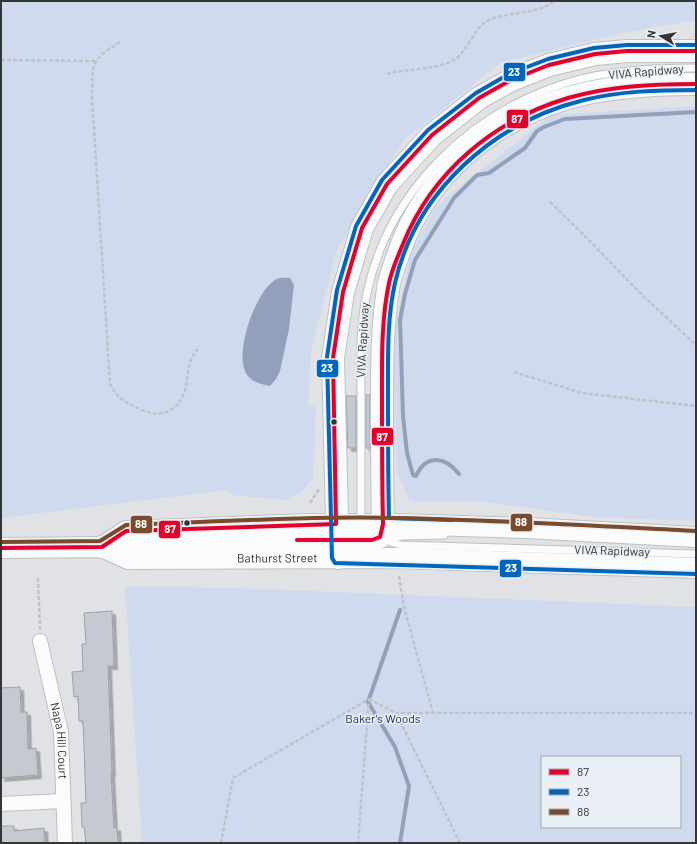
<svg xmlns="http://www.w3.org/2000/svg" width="697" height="844" font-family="Barlow,sans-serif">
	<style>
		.green { fill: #d0daee; fill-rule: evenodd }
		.water { fill: #93a0bb }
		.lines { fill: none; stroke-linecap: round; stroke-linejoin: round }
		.stream { stroke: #93a0bb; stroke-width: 4 }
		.building { fill: #c4c9d2; stroke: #9fa1a3; filter: url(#shadow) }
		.lane-casing { stroke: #bec0c3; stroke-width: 9 }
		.street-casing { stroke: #bec0c3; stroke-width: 16 }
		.secondary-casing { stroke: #bec0c3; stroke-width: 22 }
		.primary-casing { stroke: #bec0c3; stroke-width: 24 }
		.path { stroke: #c2c2c4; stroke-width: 2.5; stroke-dasharray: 4 2; stroke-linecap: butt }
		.lane { stroke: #fafbfb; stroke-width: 7 }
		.street { stroke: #fafbfb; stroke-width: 14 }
		.secondary { stroke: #fafbfb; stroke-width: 20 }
		.primary { stroke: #fafbfb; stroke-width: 22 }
		.bus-1-casing { stroke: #ebeff6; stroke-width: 7 }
		.bus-2-casing { stroke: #ebeff6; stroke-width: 7 }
		.bus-3-casing { stroke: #ebeff6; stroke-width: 7 }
		.bus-1 { stroke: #e4002b; stroke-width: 4 }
		.bus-2 { stroke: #0065bd; stroke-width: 4 }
		.bus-3 { stroke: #7a4b2a; stroke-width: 4 }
		.bus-dot { fill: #333537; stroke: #ebeff6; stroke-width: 1.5 }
		.labels { text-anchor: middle; stroke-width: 3; stroke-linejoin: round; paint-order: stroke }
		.street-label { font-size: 12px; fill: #333537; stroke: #ebeff6 }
		.park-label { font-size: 12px; fill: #182b5c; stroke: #ebeff6 }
		.line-badge { stroke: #ebeff6; stroke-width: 1.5 }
		.badge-label { font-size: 11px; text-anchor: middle; font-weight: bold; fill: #fff }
	</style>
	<defs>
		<filter id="shadow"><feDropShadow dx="3.5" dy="3.5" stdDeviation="0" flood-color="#0004"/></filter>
	</defs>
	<rect width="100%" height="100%" fill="#e0e2e6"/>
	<path class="green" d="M 1,1 L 696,1 L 696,20 L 622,33 L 500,63 L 403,141 L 337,250 L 311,352 L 308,405 L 316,406 L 313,479 L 300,493 L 285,500 L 232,495 L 226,490 L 1,518 Z
		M 696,106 L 696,521 L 595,517 L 478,501 L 410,501 L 397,474 L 393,334 L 411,253 L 437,205 L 551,115 Z
		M 125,586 L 262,589 L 696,607 L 696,843 L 142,843 ZM 542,757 L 680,757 L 680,827 L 542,827 Z"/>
	<path class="water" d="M 290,278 L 294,285 L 289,329 L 280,371 L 276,379 L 270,386 C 261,384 254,383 248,376 C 232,357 255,292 275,280 C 279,277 286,278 290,278 Z"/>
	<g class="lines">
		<path class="stream" d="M 459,474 C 445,456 426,454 416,476 L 413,475 L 407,453 L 403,416 L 400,320 L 405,294 L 415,260 L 454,198 L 477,175 L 489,173 L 525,148 L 537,131 L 544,127 L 565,119 L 696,112
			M 400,610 L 368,702 L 395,747 L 409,786 L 400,843"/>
	</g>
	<path class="building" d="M 366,395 L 370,395 L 370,448 L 366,448 Z
		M 346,396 L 356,396 L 356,448 L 348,448 Z
		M 112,611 L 114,666 L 108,666 L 112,773 L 111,773 L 114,828 L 117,827 L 118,843 L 86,843 L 84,827 L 82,827 L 81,803 L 86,803 L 83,721 L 79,721 L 78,696 L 74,697 L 72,672 L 83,671 L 82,644 L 86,644 L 84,613 Z
		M 20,687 L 21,712 L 27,712 L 28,749 L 36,748 L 38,775 L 1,778 L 1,688 Z
		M 1,826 L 14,826 L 14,831 L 44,828 L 45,843 L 1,843 Z"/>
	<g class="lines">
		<defs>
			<path id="lane" d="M 361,523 C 361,481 361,439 361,396 C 361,362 359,327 367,293 C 389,189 473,110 573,81 C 613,70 655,68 696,68
				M 383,540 L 402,536 L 444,535
				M 384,540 L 401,545 L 696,554"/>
			<g id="street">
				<path id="s1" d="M 40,641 L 61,732 L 65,843"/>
				<path d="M 1,804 L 63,801"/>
			</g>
			<g id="secondary">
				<path d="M 102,547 L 126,531 L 310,524 L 397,524 L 526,528 L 696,537"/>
				<path id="s2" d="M 1,548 L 102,547 L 128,559 L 399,558 L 696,568"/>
			</g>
			<path id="primary" d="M 102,547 L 203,541 L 372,540 L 380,537 L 383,524 C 382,483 382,443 382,402 C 382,362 382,323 389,283 C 391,274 395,264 398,255 C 424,177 490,121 568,98 C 609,86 654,84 696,84
				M 338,558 L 333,358 L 343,292 L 362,228 L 387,184 L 432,135 L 479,98 L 511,80 L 549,65 L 595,54 L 627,51 L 696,51"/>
		</defs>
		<use href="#lane" class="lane-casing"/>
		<use href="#street" class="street-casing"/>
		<use href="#secondary" class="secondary-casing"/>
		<use href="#primary" class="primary-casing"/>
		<path class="path" d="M 120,42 C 89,61 93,64 92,98 L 110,384 C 118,400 126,402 142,410 C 160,418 177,412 184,393 C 188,383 187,370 191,360 C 193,355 197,351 199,346
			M 1,60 L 95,61
			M 387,74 C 407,68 441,71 458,57 C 468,48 476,27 487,21 C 508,11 537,15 554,1
			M 550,202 L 584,235 L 642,295 L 696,345
			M 514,372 L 582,393 L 696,406
			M 310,503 L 319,489
			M 399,576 L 404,607 L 433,713
			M 38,578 L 40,629
			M 369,699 L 396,713
			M 221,843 L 233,778 L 369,699 L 358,843
			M 460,843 L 396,713 L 696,713"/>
		<use href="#lane" class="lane"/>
		<use href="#street" class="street"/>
		<use href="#secondary" class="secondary"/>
		<use href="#primary" class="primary"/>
		<defs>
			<path id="bus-1" d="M 297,540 L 372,540 L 380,537 L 383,524 C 382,482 382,440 382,398 C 382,360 381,321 389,283 C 392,269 398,256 403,244 C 432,172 494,120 568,98 C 610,86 653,84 696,84
				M 1,548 L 102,547 L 126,531 L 336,524 L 333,358 L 343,292 L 362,228 L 387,184 L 432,135 L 479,98 L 511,80 L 549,65 L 595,54 L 627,51 L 696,51"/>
			<path id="bus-2" d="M 452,520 L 389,518 C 388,476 388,434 388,393 C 388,356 387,318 395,283 C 416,191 494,122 584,100 C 620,91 658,90 696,90
				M 696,574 L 335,563 L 332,558 L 327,357 L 337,290 L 356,226 L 382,180 L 428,130 L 476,93 L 509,74 L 548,59 L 594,48 L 627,45 L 696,45"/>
			<path id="bus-3" d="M 1,542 L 100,541 L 126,525 C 216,522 307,516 397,518 C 497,520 597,526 696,531"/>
		</defs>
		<use href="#bus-1" class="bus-1-casing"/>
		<use href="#bus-2" class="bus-2-casing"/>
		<use href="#bus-3" class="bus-3-casing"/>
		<use href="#bus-1" class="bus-1"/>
		<use href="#bus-2" class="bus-2"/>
		<use href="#bus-3" class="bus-3"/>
	</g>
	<g class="bus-dot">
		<circle cx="334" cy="422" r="3.5"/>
		<circle cx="187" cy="523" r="3.5"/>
	</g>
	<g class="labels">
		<g class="street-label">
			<text transform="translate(646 72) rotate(-5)" y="4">VIVA Rapidway</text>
			<text transform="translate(363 340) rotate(-87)" y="4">VIVA Rapidway</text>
			<text transform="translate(612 551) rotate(2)" y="4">VIVA Rapidway</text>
			<text dy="4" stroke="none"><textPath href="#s2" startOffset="279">Bathurst Street</textPath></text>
			<text dy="4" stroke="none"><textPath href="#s1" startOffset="102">Napa Hill Court</textPath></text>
		</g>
		<g class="park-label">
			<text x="383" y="723">Baker's Woods</text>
		</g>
	</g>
	<g class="line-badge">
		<rect x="503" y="62" width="23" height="20" rx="4" fill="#0065bd"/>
		<rect x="506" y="109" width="23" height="20" rx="4" fill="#e4002b"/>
		<rect x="316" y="359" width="23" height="19" rx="4" fill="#0065bd"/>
		<rect x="371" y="427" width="23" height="19" rx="4" fill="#e4002b"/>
		<rect x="510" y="513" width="23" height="19" rx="4" fill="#7a4b2a"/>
		<rect x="130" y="515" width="23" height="19" rx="4" fill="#7a4b2a"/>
		<rect x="158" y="520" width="23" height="19" rx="4" fill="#e4002b"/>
		<rect x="499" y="559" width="23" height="19" rx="4" fill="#0065bd"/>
	</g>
	<g class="badge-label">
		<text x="514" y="76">23</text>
		<text x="517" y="123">87</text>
		<text x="327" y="372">23</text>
		<text x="382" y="441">87</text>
		<text x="521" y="526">88</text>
		<text x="141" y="528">88</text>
		<text x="170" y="533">87</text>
		<text x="511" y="572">23</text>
	</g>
	<rect width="697" height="844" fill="none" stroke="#333537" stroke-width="4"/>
	<rect x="541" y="756" width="140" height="72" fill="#ebeff6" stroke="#a1a5aa"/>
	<rect x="549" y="769" width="20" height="6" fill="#e4002b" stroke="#a1a5aa"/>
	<text x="577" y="776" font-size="12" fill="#333537">87</text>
	<rect x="549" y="789" width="20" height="6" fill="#0065bd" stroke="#a1a5aa"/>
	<text x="577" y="796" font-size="12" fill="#333537">23</text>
	<rect x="549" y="809" width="20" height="6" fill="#7a4b2a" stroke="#a1a5aa"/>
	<text x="577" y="816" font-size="12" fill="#333537">88</text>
	<g transform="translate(661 36) rotate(281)" stroke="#ebeff6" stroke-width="3" paint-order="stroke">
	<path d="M0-3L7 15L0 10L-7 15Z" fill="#333537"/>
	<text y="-6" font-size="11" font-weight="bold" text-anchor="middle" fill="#333537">N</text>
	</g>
</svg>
